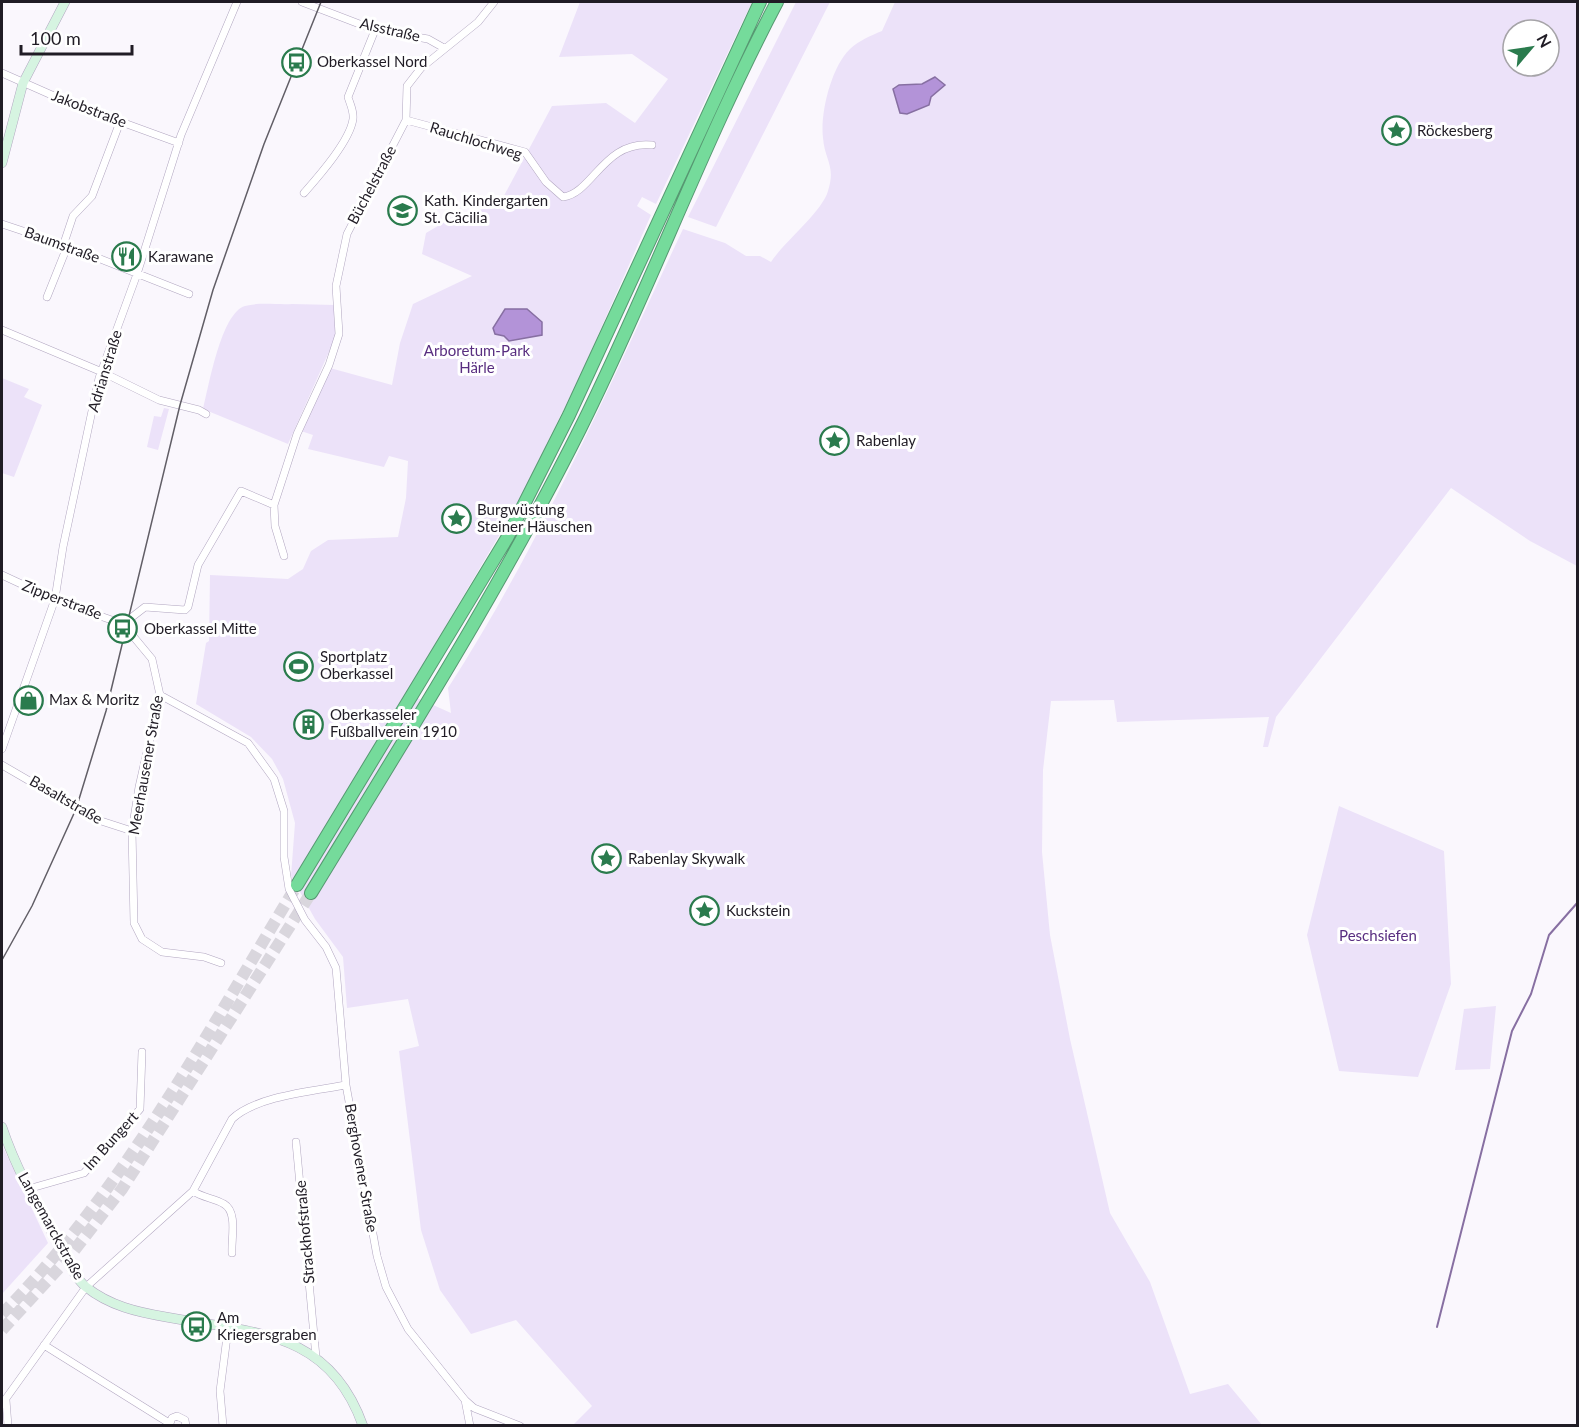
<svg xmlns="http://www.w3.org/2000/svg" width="1579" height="1427" font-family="Lato,sans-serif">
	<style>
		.green { fill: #ece2f9; fill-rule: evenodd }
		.water { fill: #b393d8; stroke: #876fa2; stroke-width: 1.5 }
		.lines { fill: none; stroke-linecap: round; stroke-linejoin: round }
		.stream { stroke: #876fa2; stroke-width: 2 }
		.highway-tunnel { stroke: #d9d6dd; stroke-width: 12; stroke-dasharray: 12 6; stroke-linecap: butt }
		.street-casing { stroke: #b1a6c0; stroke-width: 8 }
		.secondary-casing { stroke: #b1a6c0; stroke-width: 10 }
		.highway-casing { stroke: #579872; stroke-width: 14 }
		.street { stroke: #fff; stroke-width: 7 }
		.secondary { stroke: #d6f4e1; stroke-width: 9 }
		.highway { stroke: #75db9b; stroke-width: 12 }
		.tram { stroke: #615e66; stroke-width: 1.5 }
		.labels { text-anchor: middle; stroke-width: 6; stroke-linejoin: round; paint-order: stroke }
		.street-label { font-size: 15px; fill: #201c25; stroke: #fff }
		.poi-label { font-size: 15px; fill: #201c25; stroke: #fff; text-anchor: start }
		.park-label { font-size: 15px; fill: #592e80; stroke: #fff }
	</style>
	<rect width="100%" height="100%" fill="#faf7fd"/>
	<path class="green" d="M 580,2 L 752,2 L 656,204 L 642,197 L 637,206 L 651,215 L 580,376 L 513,512 L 406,693 L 451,713 L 448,688 C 541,544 610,384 683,229 L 725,243 L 746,256 L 760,256 L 771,262 C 784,242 822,212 828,191 C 836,166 825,161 823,138 C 820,114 831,67 850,49 C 860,40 870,36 882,31 L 895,2 L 1577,2 L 1577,566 L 1530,541 L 1451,488 L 1276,717 L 1268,747 L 1263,747 L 1269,717 L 1117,722 L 1114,700 L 1051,701 L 1043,770 L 1042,852 L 1050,935 L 1070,1039 L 1110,1213 L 1150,1282 L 1190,1394 L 1228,1384 L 1262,1425 L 573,1425 L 592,1406 L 516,1320 L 471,1334 L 440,1290 L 421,1230 L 399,1051 L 419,1046 L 408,999 L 347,1008 L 343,957 L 315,919 L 291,876 L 295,823 L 283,779 L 272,759 L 251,737 L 196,704 L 206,643 L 209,641 L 210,575 L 288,579 L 303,569 L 311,551 L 328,540 L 398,537 L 406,498 L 408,461 L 389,456 L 384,467 L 308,449 L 313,435 L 301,431 L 330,368 L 392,385 L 400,343 L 413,304 L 472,276 L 422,254 L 426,233 L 455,216 L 499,205 L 552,106 L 606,103 L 635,123 L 668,79 L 632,54 L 559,57 ZM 1513,30 L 1549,30 L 1549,66 L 1513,66 ZM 927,81 L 931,96 L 929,105 L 907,114 L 900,113 L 893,89 C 904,83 916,89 927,81 Z
		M 796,2 L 830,2 L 716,227 L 688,217 Z
		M 292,304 L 335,305 L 336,336 L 288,444 L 203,409 C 209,386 221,313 245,306 C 259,302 278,305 292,304 Z
		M 2,378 L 29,389 L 24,397 L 42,405 L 14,477 L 2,473 Z
		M 164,408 L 169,409 L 158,450 L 147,447 L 154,416 L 161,417 Z
		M 1339,806 L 1444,851 L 1451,984 L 1418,1077 L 1339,1071 L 1307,935 Z
		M 1496,1006 L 1490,1069 L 1455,1070 L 1464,1009 Z
		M 2,1145 L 48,1243 L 2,1294 Z"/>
	<path class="water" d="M 935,77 L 945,85 L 931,97 L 929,105 L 907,114 L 900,113 L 893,89 L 899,85 L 922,84 Z
		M 505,309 L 527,309 L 542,322 L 542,335 L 509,341 L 504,336 L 495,334 L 493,328 Z"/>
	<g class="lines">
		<path class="stream" d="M 1437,1327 L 1512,1031 L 1531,994 L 1549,935 L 1578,902"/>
		<path class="highway-tunnel" d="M 2,1314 C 124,1190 207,1033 297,885
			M 2,1330 L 69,1257 L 122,1189 L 311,893"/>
		<defs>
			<path id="street" d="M 302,2 L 375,30 L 428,39 L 444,48
				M 2,73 L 72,104 L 179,143
				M 406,120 L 525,152 L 546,182 L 563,197 C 593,193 604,140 652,145
				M 304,193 C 318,177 350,141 353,119 C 354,111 350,104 348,97 L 375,30
				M 2,224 L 65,245 L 189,294
				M 47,297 L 65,252 L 65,240 L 73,216 L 92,196 L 120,122
				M 2,330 L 102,372 L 159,400 L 199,410 L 206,414
				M 274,505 L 275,526 L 284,556
				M 2,575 L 60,602 L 123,624
				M 123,624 L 145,607 L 185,610 L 188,607 L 198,565 L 241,491 L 274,505 L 297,434 L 329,365 L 339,334 L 336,286 L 347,234 L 406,120 L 407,86 L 421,68 L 478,22 L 494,2
				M 123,624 L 152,659 L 160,695 L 139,787 L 132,831 L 134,923 L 142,939 L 162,952 L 204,957 L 221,963
				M 160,695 L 248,743 L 274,779 L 284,811 L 284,857 L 289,889 L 305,920 L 326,947 L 336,968 L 346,1085 L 377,1256 L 386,1287 L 408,1329 L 465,1400 L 470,1426
				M 2,749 L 55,599 L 63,547 L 99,378 L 137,274 L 181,135 L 237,2
				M 2,765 L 95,819 L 132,831
				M 296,1142 L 316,1357
				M 28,1189 L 84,1173 L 140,1109 L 142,1052
				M 193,1191 C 203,1198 214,1198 224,1204 C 238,1212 231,1239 232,1253
				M 44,1345 L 169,1423
				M 6,1400 L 8,1426
				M 465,1400 L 474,1408 L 520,1426
				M 2,1404 L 86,1287 L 193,1191 L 232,1119 C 256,1096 314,1091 346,1085
				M 169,1426 L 172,1418 L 177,1416 L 185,1420 L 186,1426
				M 223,1426 L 220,1391 L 228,1329"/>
			<path id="secondary" d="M 2,163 L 23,83 L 65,2
				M 2,1127 C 16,1169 38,1207 59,1245 C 67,1259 74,1277 86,1287 C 110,1306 137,1312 166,1317 C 252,1333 329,1329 363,1426"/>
			<path id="highway" d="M 297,885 L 507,538 L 569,415 L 760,2
				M 311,893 C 404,740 500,589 580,429 C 650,289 704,140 777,2"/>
		</defs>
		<use href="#street" class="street-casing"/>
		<use href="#secondary" class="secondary-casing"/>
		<use href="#highway" class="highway-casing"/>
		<use href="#street" class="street"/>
		<use href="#secondary" class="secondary"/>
		<use href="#highway" class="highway"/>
		<path class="tram" d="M 2,960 L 32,906 L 76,809 L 106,711 L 180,405 L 213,290 L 264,144 L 321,2"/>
	</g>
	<defs>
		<symbol id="bus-ring" viewBox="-11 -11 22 22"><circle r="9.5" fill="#fff" stroke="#2a7b4d" stroke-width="1.5"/><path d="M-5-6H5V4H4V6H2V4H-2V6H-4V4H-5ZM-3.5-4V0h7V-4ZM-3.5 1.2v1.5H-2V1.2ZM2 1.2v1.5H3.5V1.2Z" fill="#2a7b4d"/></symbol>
		<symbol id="sight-ring" viewBox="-11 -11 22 22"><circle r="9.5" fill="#fff" stroke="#2a7b4d" stroke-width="1.5"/><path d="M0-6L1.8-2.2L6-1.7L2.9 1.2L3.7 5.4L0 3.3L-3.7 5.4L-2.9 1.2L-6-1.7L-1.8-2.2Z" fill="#2a7b4d"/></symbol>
		<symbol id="school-ring" viewBox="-11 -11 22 22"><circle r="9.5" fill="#fff" stroke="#2a7b4d" stroke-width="1.5"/><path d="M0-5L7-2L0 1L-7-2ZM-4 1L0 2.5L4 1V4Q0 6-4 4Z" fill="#2a7b4d"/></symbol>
		<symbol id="restaurant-ring" viewBox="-11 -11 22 22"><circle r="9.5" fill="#fff" stroke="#2a7b4d" stroke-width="1.5"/><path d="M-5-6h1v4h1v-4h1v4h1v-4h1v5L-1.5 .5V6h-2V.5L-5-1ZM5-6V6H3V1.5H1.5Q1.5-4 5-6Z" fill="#2a7b4d"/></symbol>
		<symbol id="stadium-ring" viewBox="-11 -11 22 22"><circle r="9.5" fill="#fff" stroke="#2a7b4d" stroke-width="1.5"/><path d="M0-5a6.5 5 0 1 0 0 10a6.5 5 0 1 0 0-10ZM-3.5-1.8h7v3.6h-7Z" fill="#2a7b4d"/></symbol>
		<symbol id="shop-ring" viewBox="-11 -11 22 22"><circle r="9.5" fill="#fff" stroke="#2a7b4d" stroke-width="1.5"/><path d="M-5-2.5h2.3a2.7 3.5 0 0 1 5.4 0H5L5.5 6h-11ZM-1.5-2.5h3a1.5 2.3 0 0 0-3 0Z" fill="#2a7b4d"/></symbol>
		<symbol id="building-ring" viewBox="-11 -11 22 22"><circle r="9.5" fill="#fff" stroke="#2a7b4d" stroke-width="1.5"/><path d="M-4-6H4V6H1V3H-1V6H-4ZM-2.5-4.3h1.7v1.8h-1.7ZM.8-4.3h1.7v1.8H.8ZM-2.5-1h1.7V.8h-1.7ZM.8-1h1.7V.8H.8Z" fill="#2a7b4d"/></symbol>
	</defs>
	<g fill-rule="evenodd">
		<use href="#bus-ring" x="280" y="46" width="33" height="33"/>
		<use href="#sight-ring" x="1380" y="114" width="33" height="33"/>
		<use href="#school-ring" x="386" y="194" width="33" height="33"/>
		<use href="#restaurant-ring" x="110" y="240" width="33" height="33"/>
		<use href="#sight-ring" x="818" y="424" width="33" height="33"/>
		<use href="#sight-ring" x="440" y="502" width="33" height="33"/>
		<use href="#bus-ring" x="106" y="612" width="33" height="33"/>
		<use href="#stadium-ring" x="282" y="650" width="33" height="33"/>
		<use href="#shop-ring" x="12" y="684" width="33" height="33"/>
		<use href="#building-ring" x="292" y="708" width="33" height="33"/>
		<use href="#sight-ring" x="590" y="842" width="33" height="33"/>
		<use href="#sight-ring" x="688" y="894" width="33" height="33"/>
		<use href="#bus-ring" x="180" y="1310" width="33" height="33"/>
	</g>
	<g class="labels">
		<g class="street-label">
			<text transform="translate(390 30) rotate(13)" y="5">Alsstraße</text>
			<text transform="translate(89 109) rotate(21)" y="5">Jakobstraße</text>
			<text transform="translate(476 141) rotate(17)" y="5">Rauchlochweg</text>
			<text transform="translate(372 185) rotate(-62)" y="5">Büchelstraße</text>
			<text transform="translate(62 245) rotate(20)" y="5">Baumstraße</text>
			<text transform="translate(105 371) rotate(-73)" y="5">Adrianstraße</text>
			<text transform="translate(62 600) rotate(21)" y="5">Zipperstraße</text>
			<text transform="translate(146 765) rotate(-80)" y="5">Meerhausener Straße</text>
			<text transform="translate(66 800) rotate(30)" y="5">Basaltstraße</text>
			<text transform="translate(111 1141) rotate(-48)" y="5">Im Bungert</text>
			<text transform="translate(361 1168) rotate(80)" y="5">Berghovener Straße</text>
			<text transform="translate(51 1226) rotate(61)" y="5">Langemarckstraße</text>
			<text transform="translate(305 1232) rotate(-95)" y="5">Strackhofstraße</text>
		</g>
		<g class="poi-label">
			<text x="317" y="67">Oberkassel Nord</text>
			<text x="1417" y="136">Röckesberg</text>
			<text x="424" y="206">Kath. Kindergarten<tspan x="424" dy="17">St. Cäcilia</tspan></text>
			<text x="148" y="262">Karawane</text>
			<text x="856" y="446">Rabenlay</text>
			<text x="477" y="515">Burgwüstung<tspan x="477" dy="17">Steiner Häuschen</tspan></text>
			<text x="144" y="634">Oberkassel Mitte</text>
			<text x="320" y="662">Sportplatz<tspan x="320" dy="17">Oberkassel</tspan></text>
			<text x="49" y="705">Max &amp; Moritz</text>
			<text x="330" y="720">Oberkasseler<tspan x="330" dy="17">Fußballverein 1910</tspan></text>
			<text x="628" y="864">Rabenlay Skywalk</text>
			<text x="726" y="916">Kuckstein</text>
			<text x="217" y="1323">Am<tspan x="217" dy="17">Kriegersgraben</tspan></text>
		</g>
		<g class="park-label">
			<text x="477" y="356">Arboretum-Park<tspan x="477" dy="17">Härle</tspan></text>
			<text x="1378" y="941">Peschsiefen</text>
		</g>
	</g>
	<rect width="1579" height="1427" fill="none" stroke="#201c25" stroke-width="6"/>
	<g transform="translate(1531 48) rotate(61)"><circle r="28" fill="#ffffff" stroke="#a6a4a8" stroke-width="1.5"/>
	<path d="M0-4.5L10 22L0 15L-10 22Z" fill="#2a7b4d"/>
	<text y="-9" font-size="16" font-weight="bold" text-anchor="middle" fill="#201c25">N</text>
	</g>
	<path d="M21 45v9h111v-9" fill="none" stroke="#201c25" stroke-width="3"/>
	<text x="30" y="45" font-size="18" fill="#201c25" stroke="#ffffff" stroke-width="4.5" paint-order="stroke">100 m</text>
</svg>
